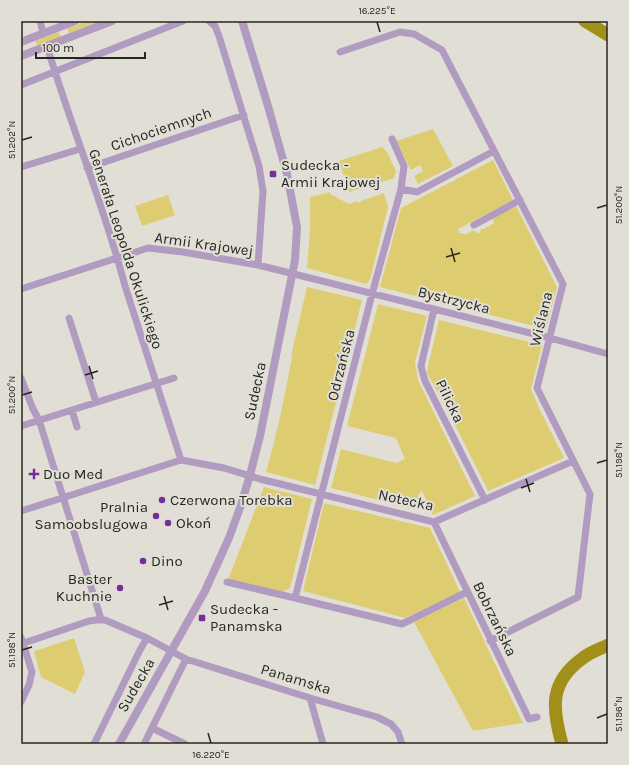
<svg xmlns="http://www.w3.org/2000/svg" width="629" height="765" font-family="Karla,sans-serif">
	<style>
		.green { fill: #decd70 }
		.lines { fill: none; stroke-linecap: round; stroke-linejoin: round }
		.river { stroke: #a28f1a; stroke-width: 13 }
		.minor { stroke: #b19bc0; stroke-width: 7 }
		.tertiary { stroke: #b19bc0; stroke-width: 8 }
		.ticks { fill: none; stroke: #272622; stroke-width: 1.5 }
		.poi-dot { fill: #772c9e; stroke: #e1dfd5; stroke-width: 1.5 }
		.labels { text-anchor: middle; stroke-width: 4; stroke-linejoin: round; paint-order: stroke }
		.street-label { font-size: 15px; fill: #272622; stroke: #e1dfd5 }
		.poi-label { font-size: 15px; fill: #272622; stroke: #e1dfd5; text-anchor: start }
		.neatline { fill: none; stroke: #272622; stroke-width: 1.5 }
		.ticks-label { font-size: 10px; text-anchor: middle; fill: #272622 }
	</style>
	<rect width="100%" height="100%" fill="#e1dfd5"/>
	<path class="green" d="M 87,21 L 100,21 L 69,33 L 67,29 Z
		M 59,32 L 61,37 L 37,45 L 35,41 Z
		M 433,129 L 453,166 L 418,184 L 414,176 L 423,171 L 420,165 L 411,170 L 396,141 Z
		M 382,147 L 387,152 L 396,171 L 394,178 L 349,192 L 339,161 Z
		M 493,160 L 513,200 L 458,229 L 459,233 L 467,234 L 473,230 L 479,234 L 481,229 L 484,229 L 494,223 L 492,218 L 516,206 L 557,287 L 546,329 L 380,287 L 401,208 Z
		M 330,192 L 330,194 L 349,204 L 358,201 L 358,203 L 361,202 L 361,201 L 384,193 L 388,207 L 370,280 L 366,284 L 307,268 L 310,230 L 310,197 Z
		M 168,195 L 175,215 L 142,226 L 135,206 Z
		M 307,287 L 362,300 L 315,485 L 266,472 C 277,434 285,395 292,357 L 291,356 Z
		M 378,304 L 427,316 L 415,362 L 418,380 L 475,496 L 433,515 L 422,491 L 419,494 L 415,509 L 331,488 L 341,449 L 396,463 L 405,459 L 396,438 L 347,426 Z
		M 439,320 L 542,345 L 531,389 L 539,408 L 564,458 L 488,491 L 449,413 L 427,373 L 428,366 Z
		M 264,487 L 312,499 L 290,588 L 281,593 L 228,580 Z
		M 324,503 L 430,528 L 460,592 L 405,618 L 303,591 Z
		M 464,598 L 523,723 L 473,731 L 414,622 Z
		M 74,638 L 85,672 L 75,694 L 41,677 L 34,652 L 35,651 Z"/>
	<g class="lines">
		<path class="river" d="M 585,21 L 608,35
			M 562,744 C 552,708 549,682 583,658 C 590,652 600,649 608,645"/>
		<path class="minor" d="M 40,21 L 43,33
			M 209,21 L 215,26 L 219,36 L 259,166 L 263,191 L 258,265
			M 47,46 C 71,127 104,205 125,286 L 181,460
			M 340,52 L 400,32 L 414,34 L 442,50 L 563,284 L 537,388 L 590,494 L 578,597 L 490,641
			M 21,85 L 183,21
			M 392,139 L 404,166 L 401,189 L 372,294 L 295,598 L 402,624 L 467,592
			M 21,167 L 80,149
			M 87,168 L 244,115
			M 401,189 L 417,192 L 494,151
			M 474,225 L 520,200
			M 21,289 L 148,248 L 183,252 L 258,265 L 550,338 L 608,354
			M 434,309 L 421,366 L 425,381 L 485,500
			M 69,318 L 96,402
			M 21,378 L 33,409 L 39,420 L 101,619
			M 72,410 L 77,427
			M 21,426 L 174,378
			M 21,511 L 181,460 L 224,468 L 260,479 L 434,522 L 573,461
			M 434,522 L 529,719 L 537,717
			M 227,582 L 295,598
			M 21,637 L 32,672 L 29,685 L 21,702
			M 21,644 L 89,621 L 96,620 L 105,620 L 147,638 L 186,659 L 310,698 L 377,717 L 391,724 L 398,732 L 402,744
			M 310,698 L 323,744
			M 152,728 L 185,744
			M 94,744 L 140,650 L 147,638
			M 144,744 L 186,659"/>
		<path class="tertiary" d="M 21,42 L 75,21
			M 21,56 L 112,21
			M 119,744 L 205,591 L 229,538 L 241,505 L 250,475 L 260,436 L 295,260 L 297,227 L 287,174 L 268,106 L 242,21"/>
	</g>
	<path class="ticks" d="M 377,22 L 380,32M 22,140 L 32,137M 597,208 L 607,205M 451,248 L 455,262M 446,257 L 460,253M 89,366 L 93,379M 85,375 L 98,371M 22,395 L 32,392M 597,463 L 607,460M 526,479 L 530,492M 521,488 L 534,483M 164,596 L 168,610M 159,605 L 173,601M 22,650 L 32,647M 597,718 L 607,714M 208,733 L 211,743"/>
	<g class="poi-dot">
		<rect x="269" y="170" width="8" height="8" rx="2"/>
		<path d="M32 468h4v4h4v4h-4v4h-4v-4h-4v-4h4z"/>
		<circle cx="162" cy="500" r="4"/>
		<circle cx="156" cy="516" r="4"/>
		<circle cx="168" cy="523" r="4"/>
		<circle cx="143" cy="561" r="4"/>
		<circle cx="120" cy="588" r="4"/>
		<rect x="198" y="614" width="8" height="8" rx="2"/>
	</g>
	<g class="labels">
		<g class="street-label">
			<text transform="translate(161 129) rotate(-19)" y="5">Cichociemnych</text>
			<text transform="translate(204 244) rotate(8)" y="5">Armii Krajowej</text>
			<text transform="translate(126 249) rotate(72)" y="5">Generała Leopolda Okulickiego</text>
			<text transform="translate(454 300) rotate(14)" y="5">Bystrzycka</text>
			<text transform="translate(541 319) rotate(-76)" y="5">Wiślana</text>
			<text transform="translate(341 365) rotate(-76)" y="5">Odrzańska</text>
			<text transform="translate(255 391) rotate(-78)" y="5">Sudecka</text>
			<text transform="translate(450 401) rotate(64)" y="5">Pilicka</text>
			<text transform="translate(406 500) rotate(12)" y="5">Notecka</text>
			<text transform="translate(495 619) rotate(64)" y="5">Bobrzańska</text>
			<text transform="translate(296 679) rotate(17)" y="5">Panamska</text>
			<text transform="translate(136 685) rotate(-60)" y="5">Sudecka</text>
		</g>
		<g class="poi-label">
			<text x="281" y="170">Sudecka -<tspan x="281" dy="17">Armii Krajowej</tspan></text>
			<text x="43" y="479">Duo Med</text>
			<text x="170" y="505">Czerwona Torebka</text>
			<text x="148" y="512" text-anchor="end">Pralnia<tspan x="148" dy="17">Samoobslugowa</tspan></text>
			<text x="176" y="528">Okoń</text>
			<text x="151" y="566">Dino</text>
			<text x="112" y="584" text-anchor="end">Baster<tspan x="112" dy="17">Kuchnie</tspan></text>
			<text x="210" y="614">Sudecka -<tspan x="210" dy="17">Panamska</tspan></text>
		</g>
	</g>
	<rect width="629" height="765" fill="none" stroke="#e1dfd5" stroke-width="44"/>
	<path d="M36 52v6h109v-6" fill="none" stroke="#272622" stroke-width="2"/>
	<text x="42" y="52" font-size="12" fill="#272622" stroke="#e1dfd5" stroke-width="3" paint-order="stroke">100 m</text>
	<rect x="22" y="22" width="585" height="721" class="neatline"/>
	<g class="ticks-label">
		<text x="377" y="14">16.225°E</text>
		<text transform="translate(11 140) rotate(-90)" y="4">51.202°N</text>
		<text transform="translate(618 205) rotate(-90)" y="4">51.200°N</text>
		<text transform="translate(11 395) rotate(-90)" y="4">51.200°N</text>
		<text transform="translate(618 460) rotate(-90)" y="4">51.198°N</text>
		<text transform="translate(11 650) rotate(-90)" y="4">51.198°N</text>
		<text transform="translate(618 714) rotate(-90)" y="4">51.196°N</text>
		<text x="211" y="758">16.220°E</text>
	</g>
</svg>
